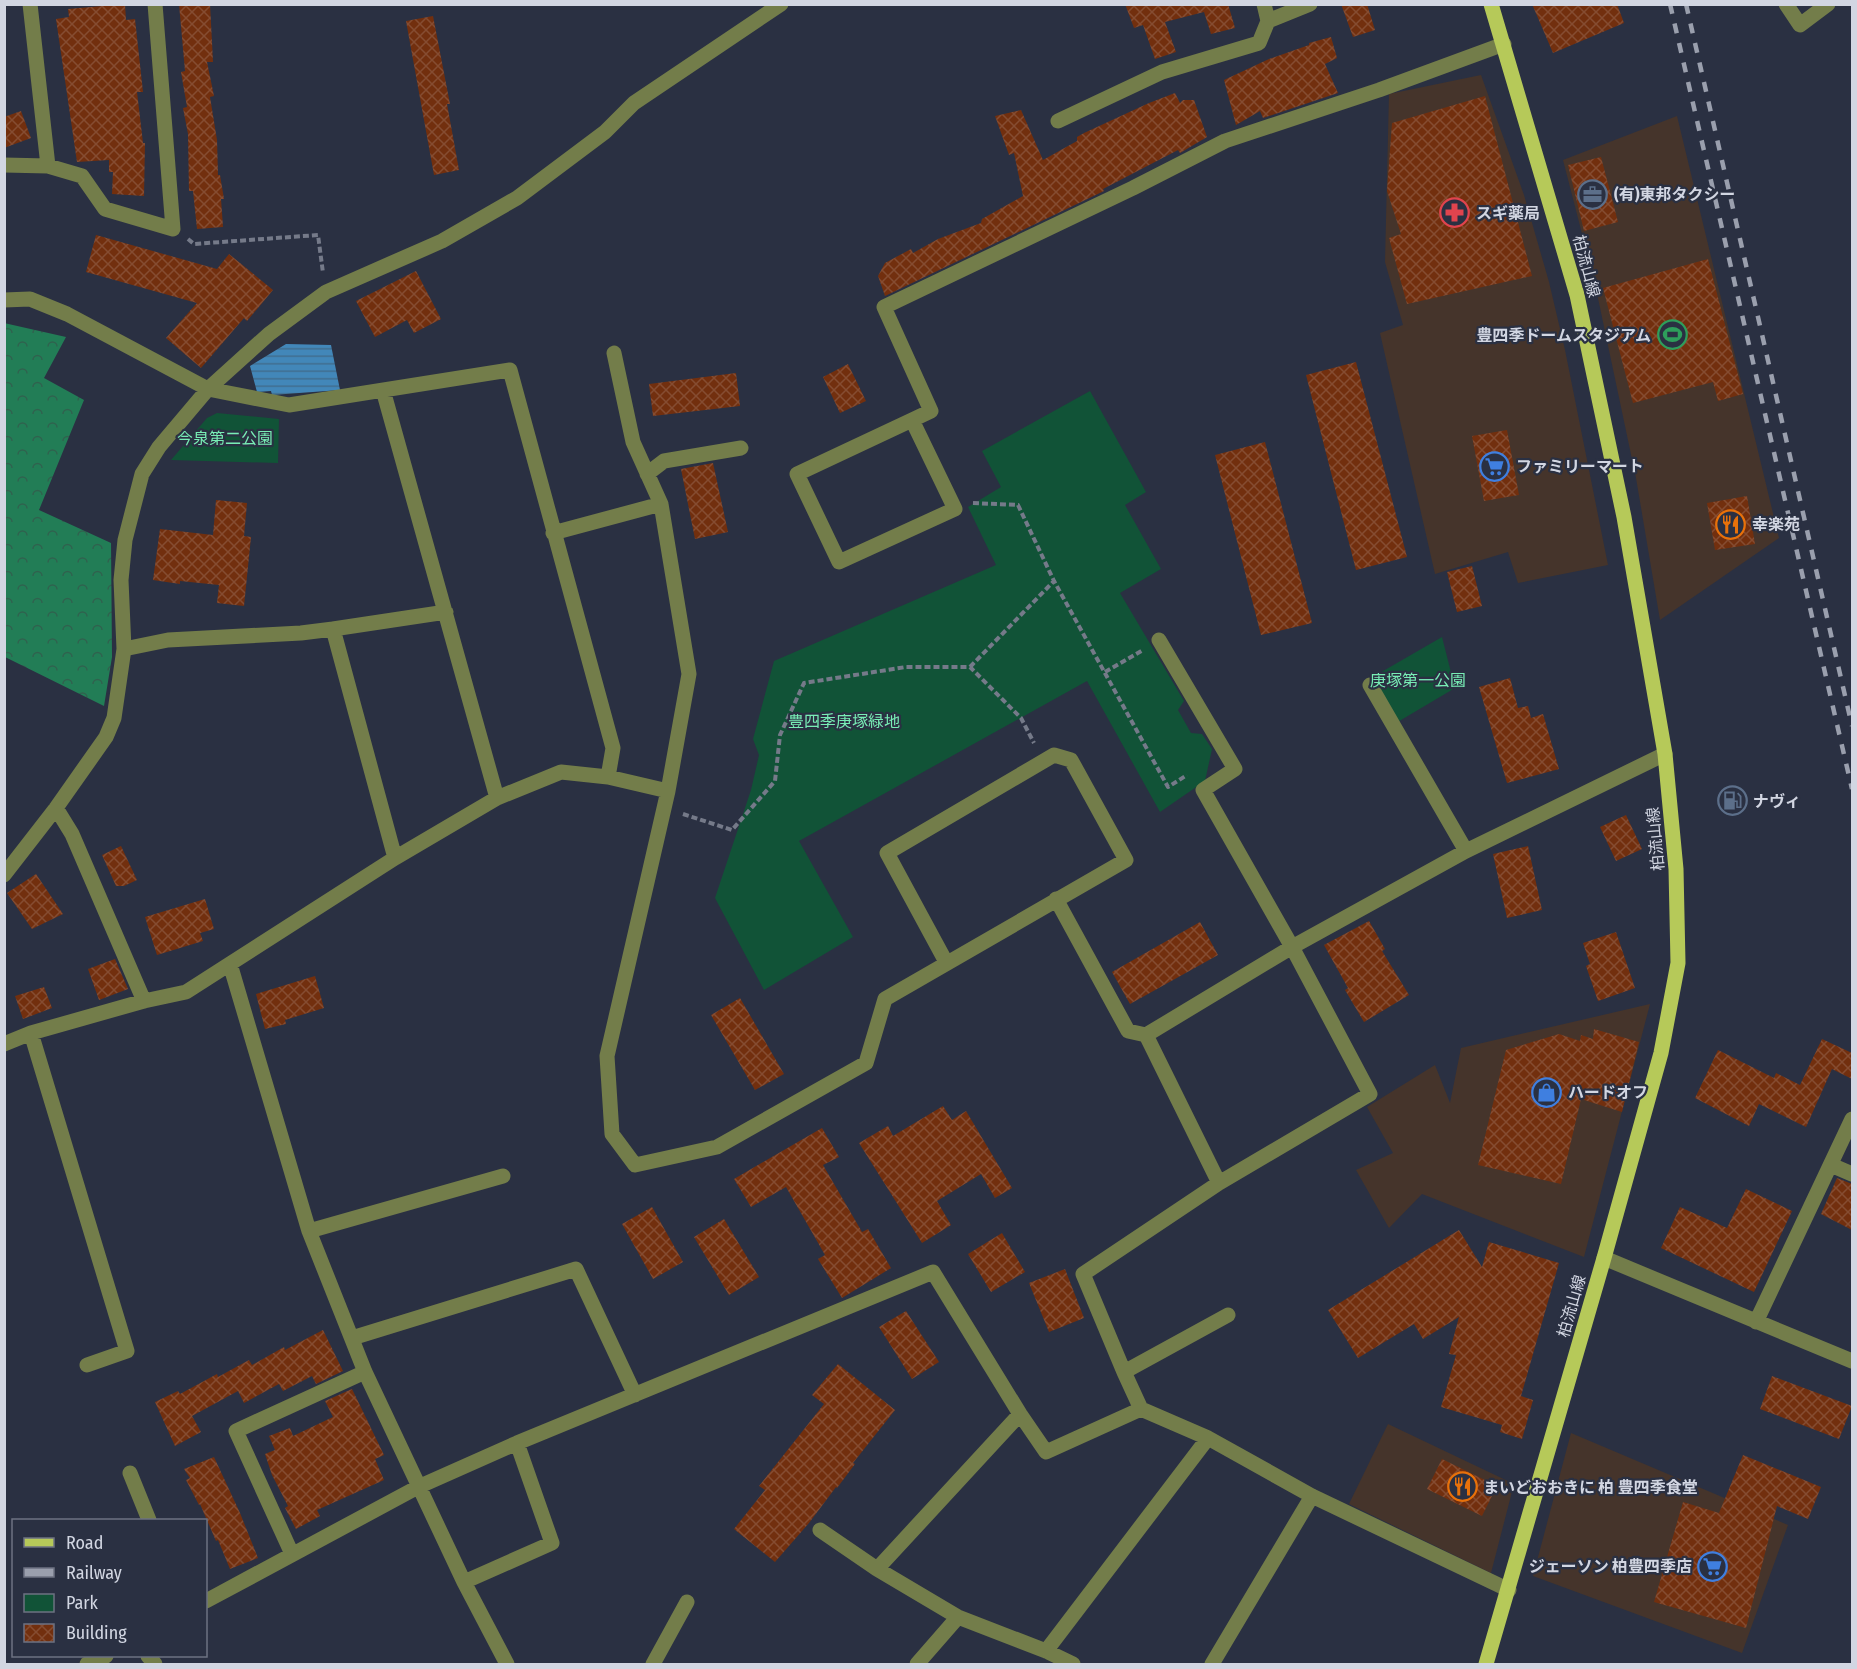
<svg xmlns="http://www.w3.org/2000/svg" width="1857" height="1669" font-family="'Fira Sans Condensed','Noto Sans JP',sans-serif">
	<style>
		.commercial { fill: #45342b }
		.forest { fill: url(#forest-crowns) }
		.park { fill: #115337 }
		.water { fill: url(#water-rules) }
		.building { fill: url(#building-cross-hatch) }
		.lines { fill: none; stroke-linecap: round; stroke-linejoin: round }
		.path { stroke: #757a89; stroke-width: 4; stroke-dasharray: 6 3; stroke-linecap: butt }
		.minor { stroke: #737d4a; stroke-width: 15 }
		.major { stroke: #b6c959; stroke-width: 15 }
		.rail { stroke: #9a9fad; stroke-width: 4.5; stroke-dasharray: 10 10; stroke-linecap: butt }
		.labels { text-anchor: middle; stroke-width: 4.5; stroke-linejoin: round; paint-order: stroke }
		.poi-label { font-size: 16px; font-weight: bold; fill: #d2d6e2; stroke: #2a3042; text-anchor: start }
		.street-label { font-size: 16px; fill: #d2d6e2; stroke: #2a3042 }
		.park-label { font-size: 16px; fill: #78edb5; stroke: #2a3042 }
	</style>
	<defs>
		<pattern id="forest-crowns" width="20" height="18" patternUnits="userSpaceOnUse" patternTransform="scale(1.5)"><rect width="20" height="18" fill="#227d56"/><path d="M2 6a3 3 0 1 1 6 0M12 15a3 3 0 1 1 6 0" fill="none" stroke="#2f624e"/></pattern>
		<pattern id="water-rules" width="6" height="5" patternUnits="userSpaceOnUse" patternTransform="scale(1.5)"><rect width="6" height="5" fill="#4287b9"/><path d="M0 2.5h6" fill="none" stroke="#416e90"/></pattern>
		<pattern id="building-cross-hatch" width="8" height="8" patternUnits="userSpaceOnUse" patternTransform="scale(1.5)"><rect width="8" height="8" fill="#722f0e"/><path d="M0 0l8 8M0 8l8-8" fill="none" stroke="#854c31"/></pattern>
	</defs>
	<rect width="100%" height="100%" fill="#2a3042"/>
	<path class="commercial" d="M 1481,75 L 1524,195 L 1549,282 L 1565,350 L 1608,565 L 1518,583 L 1508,552 L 1435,574 L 1380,333 L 1403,325 L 1385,262 L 1389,94 Z
		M 1677,116 L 1779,538 L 1660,620 L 1636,478 L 1595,284 L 1563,160 Z
		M 1650,1004 L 1584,1257 L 1422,1194 L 1389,1228 L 1356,1170 L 1393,1153 L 1367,1107 L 1435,1065 L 1450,1103 L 1461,1048 Z
		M 1388,1424 L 1514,1484 L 1491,1573 L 1349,1504 Z
		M 1571,1433 L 1788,1525 L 1742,1653 L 1533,1576 Z"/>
	<path class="forest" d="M 4,323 L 66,337 L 44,378 L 84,400 L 39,510 L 111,543 L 112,657 L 104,706 L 5,657 Z"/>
	<path class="park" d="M 1090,391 L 1146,492 L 1125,505 L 1161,569 L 1120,593 L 1184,701 L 1178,710 L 1191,733 L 1202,734 L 1212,749 L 1205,781 L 1160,812 L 1087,681 L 799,841 L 853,937 L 764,990 L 715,898 L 751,790 L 759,755 L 753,739 L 774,661 L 996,565 L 968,507 L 1001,487 L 982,451 Z
		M 217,413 L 279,419 L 278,463 L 171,460 L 207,418 Z
		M 1442,637 L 1455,688 L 1396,723 L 1371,678 Z"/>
	<path class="water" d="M 286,344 L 331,345 L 340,390 L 272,395 L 271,391 L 257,392 L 250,366 Z"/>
	<path class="building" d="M 125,4 L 126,20 L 135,19 L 143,92 L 137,92 L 143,143 L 145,143 L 144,196 L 112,194 L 113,172 L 109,172 L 109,160 L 77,162 L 56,19 L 69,17 L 68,9 Z
		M 179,4 L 210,4 L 213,62 L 207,62 L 214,96 L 210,97 L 217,140 L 218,175 L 220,175 L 224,199 L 221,199 L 223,227 L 197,229 L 193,191 L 189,191 L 188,134 L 183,108 L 187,107 L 181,72 L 185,71 Z
		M 1125,4 L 1228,4 L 1235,28 L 1211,34 L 1204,12 L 1165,22 L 1176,52 L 1155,59 L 1143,25 L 1134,28 Z
		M 1341,4 L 1367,4 L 1375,30 L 1353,37 Z
		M 1532,4 L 1617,4 L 1624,23 L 1553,53 Z
		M 433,16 L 450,104 L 447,104 L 459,170 L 434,175 L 406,21 Z
		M 1331,37 L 1337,58 L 1325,64 L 1338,93 L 1263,118 L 1260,111 L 1236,125 L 1224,80 L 1269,59 L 1309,45 L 1309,43 Z
		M 1175,93 L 1180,103 L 1183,100 L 1194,100 L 1207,137 L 1180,153 L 1178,150 L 1103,189 L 1104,191 L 885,296 L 878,276 L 885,263 L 911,249 L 913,253 L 938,239 L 981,223 L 982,219 L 1023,196 L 1014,153 L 1009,155 L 995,116 L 1021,110 L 1043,160 L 1077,141 L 1077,137 L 1084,133 L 1149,103 Z
		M 1485,96 L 1532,276 L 1407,304 L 1389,238 L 1401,234 L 1387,191 L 1392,123 Z
		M 21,111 L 31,138 L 4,148 L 4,117 Z
		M 1601,157 L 1618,222 L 1584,231 L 1568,165 Z
		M 96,235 L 217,269 L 229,254 L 273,290 L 247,321 L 244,318 L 201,368 L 166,338 L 197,303 L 86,272 Z
		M 1708,259 L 1743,394 L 1718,401 L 1713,382 L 1633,403 L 1603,288 Z
		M 416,271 L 441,319 L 414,333 L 407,320 L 375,337 L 356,301 Z
		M 1356,362 L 1407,557 L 1356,570 L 1306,375 Z
		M 848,364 L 866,401 L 840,413 L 823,377 Z
		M 736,373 L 740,406 L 653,416 L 649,384 Z
		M 1507,430 L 1519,495 L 1484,501 L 1472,436 Z
		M 1265,442 L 1312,623 L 1261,635 L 1215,455 Z
		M 713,463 L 728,532 L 695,539 L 681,469 Z
		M 1747,496 L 1755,544 L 1715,550 L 1707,503 Z
		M 216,500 L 247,503 L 244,536 L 251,537 L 244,606 L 217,603 L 219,585 L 180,581 L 180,584 L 153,580 L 160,529 L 213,535 Z
		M 1472,566 L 1482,606 L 1457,612 L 1447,572 Z
		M 1510,678 L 1518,708 L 1528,706 L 1531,718 L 1543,714 L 1559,769 L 1507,783 L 1479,687 Z
		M 1626,815 L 1642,849 L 1616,861 L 1600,827 Z
		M 121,846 L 137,880 L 124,886 L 116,886 L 102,855 Z
		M 1528,846 L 1542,910 L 1507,918 L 1493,854 Z
		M 36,874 L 63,914 L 32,929 L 7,893 Z
		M 205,899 L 214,929 L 200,933 L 203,941 L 157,955 L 145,917 Z
		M 1369,921 L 1385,949 L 1382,951 L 1409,995 L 1364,1022 L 1345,990 L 1348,988 L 1324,945 Z
		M 1200,922 L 1218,955 L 1130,1004 L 1112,972 Z
		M 1616,932 L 1635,988 L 1598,1001 L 1586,966 L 1590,964 L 1583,943 Z
		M 115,959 L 128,989 L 99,1000 L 88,969 Z
		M 315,976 L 324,1008 L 285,1020 L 286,1024 L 265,1029 L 256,994 Z
		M 44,987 L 52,1008 L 23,1019 L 15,996 Z
		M 740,998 L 784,1074 L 755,1090 L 711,1015 Z
		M 1594,1029 L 1639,1042 L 1622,1112 L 1581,1099 L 1561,1184 L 1478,1165 L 1506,1050 L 1559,1034 L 1580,1041 L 1581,1035 L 1593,1039 Z
		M 1822,1039 L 1852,1053 L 1852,1079 L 1832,1069 L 1806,1127 L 1759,1104 L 1749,1126 L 1695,1098 L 1718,1050 L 1774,1078 L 1776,1073 L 1800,1085 Z
		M 943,1106 L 952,1120 L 966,1111 L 1012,1188 L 995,1198 L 981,1174 L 937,1201 L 951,1225 L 922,1243 L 859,1143 L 888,1126 L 893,1136 Z
		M 822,1128 L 839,1157 L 823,1165 L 862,1232 L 868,1229 L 891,1268 L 842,1298 L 818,1259 L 825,1255 L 786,1187 L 751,1207 L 734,1179 Z
		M 1837,1178 L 1852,1184 L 1852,1230 L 1821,1214 Z
		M 1746,1189 L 1792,1211 L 1754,1292 L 1661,1248 L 1680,1207 L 1727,1228 Z
		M 652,1207 L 683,1262 L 653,1279 L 622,1224 Z
		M 724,1219 L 759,1277 L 729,1295 L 694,1237 Z
		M 1459,1230 L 1482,1267 L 1489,1242 L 1559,1263 L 1521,1396 L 1533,1400 L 1522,1439 L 1500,1432 L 1502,1425 L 1441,1407 L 1456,1355 L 1449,1354 L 1459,1317 L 1423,1339 L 1414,1324 L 1358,1358 L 1328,1310 Z
		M 1002,1233 L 1025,1272 L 991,1292 L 968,1254 Z
		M 1065,1269 L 1084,1318 L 1049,1332 L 1029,1283 Z
		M 906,1311 L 939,1362 L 912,1379 L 879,1327 Z
		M 323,1330 L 343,1371 L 316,1384 L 312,1376 L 283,1391 L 279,1384 L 244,1403 L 238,1391 L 192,1416 L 201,1432 L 175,1446 L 155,1402 L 178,1391 L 180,1394 L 217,1374 L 218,1377 L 249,1360 L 252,1365 L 284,1347 L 285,1350 Z
		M 838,1364 L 895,1410 L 853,1463 L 855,1464 L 837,1488 L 836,1487 L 809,1523 L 775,1562 L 734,1529 L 765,1490 L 759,1486 L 824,1404 L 812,1395 Z
		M 1772,1376 L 1852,1406 L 1839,1439 L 1760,1409 Z
		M 352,1389 L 384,1455 L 375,1459 L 384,1480 L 317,1510 L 320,1516 L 296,1529 L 285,1508 L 288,1506 L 272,1475 L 265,1454 L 275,1450 L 269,1436 L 290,1428 L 293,1436 L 333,1417 L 325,1401 Z
		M 1743,1455 L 1821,1487 L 1808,1519 L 1777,1506 L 1746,1628 L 1654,1602 L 1683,1502 L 1719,1513 Z
		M 214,1457 L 240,1513 L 258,1558 L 230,1569 L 218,1540 L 216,1541 L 200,1504 L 199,1505 L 186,1480 L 190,1478 L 184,1469 Z
		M 1442,1459 L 1497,1486 L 1482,1516 L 1427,1489 Z"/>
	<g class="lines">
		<path class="path" d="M 188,239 L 194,244 L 318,235 L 323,273
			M 973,503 L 1018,505 L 1054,581 L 1168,787 L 1187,775
			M 970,667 L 1054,581
			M 1105,672 L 1143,650
			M 683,814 L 732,830 L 775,781 L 780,735 L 804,683 L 906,667 L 970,667 L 1021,718 L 1034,743"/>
		<path class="minor" d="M 30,4 L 48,166
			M 1264,4 L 1268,21 L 1310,4
			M 1786,4 L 1800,25 L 1828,4
			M 1058,121 L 1162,72 L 1259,43 L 1268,21
			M 4,165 L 48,166 L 82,176 L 105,209 L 173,229 L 155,4
			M 4,300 L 30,299 L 67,314 L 208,389 L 289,405 L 510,370 L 613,748 L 608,777
			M 614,353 L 633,442 L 661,504 L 689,674 L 668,791 L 607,1056 L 612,1134 L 635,1165 L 717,1147 L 866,1063 L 885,999 L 1126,860 L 1071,760 L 1054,755 L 887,853 L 946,962
			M 383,390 L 497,798
			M 912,420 L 955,509 L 839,562 L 797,474 L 912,420 L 931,411 L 884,307 L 1133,188 L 1225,141 L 1379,90 L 1504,44
			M 647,474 L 664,461 L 741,448
			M 553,533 L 661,504
			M 1159,640 L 1235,769 L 1203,790 L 1292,947 L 1370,1094 L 1219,1183
			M 124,649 L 168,640 L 301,633 L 333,629
			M 1370,685 L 1466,851
			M 56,808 L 72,834 L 144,1001
			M 395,858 L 333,629 L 446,612
			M 4,875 L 56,808 L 106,737 L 114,718 L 124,649 L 121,580 L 125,540 L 142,474 L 159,447 L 208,389 L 269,334 L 326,292 L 442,241 L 517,198 L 605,132 L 634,103 L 781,4
			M 1056,899 L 1128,1031 L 1146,1035
			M 230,964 L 309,1231 L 365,1372 L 464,1582 L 507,1664
			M 31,1033 L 127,1351 L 87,1365
			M 4,1044 L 31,1033 L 144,1001 L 186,992 L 395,858 L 497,798 L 561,772 L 608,777 L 668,791
			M 1831,1165 L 1852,1174
			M 309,1231 L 503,1176
			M 1604,1258 L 1852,1361
			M 1756,1322 L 1852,1119
			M 352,1338 L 576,1269 L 635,1395
			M 1124,1372 L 1228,1315
			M 130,1473 L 149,1520
			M 820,1530 L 877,1569 L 958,1617 L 1046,1651 L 1073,1664
			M 292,1554 L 236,1431 L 365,1372
			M 877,1569 L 1020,1414
			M 464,1582 L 552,1543 L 517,1443
			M 1509,1590 L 1312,1496 L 1208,1438 L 1141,1409 L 1124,1372 L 1083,1274 L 1219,1183 L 1146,1035 L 1292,947 L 1466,851 L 1665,754
			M 206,1601 L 418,1487 L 517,1443 L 933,1272 L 1020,1414 L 1046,1452 L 1141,1409
			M 1046,1651 L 1208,1438
			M 148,1656 L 155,1664
			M 87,1664 L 106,1656
			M 653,1664 L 687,1602
			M 917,1664 L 958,1617
			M 1212,1664 L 1312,1496"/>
		<path class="major" d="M 1486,1664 L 1604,1258 L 1661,1053 L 1678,963 L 1676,869 L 1665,754 L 1624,517 L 1577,295 L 1491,4"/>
		<path class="rail" d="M 1670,4 L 1852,789
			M 1686,4 L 1852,726"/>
	</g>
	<defs>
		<symbol id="office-ring" viewBox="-11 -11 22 22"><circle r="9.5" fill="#2a3042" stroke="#5c6f8a" stroke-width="1.5"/><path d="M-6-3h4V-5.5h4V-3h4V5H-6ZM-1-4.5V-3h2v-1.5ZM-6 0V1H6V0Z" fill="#5c6f8a"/></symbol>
		<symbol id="pharmacy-ring" viewBox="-11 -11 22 22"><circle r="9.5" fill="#2a3042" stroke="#e0444e" stroke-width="1.5"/><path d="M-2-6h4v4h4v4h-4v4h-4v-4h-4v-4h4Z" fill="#e0444e"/></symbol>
		<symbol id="stadium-ring" viewBox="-11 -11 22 22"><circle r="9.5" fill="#2a3042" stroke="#2e9e5b" stroke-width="1.5"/><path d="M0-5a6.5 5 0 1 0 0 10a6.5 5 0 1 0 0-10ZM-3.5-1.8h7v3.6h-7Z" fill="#2e9e5b"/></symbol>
		<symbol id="supermarket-ring" viewBox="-11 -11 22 22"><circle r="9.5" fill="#2a3042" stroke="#3f7fe0" stroke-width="1.5"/><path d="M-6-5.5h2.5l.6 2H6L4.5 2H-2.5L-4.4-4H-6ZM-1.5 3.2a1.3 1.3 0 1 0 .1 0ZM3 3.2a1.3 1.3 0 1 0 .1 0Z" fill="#3f7fe0"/></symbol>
		<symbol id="restaurant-ring" viewBox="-11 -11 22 22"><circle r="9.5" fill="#2a3042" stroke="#e8710a" stroke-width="1.5"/><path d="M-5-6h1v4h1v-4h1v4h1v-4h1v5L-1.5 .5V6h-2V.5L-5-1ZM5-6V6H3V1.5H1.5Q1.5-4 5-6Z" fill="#e8710a"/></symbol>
		<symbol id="fuel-ring" viewBox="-11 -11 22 22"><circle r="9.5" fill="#2a3042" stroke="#5c6f8a" stroke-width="1.5"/><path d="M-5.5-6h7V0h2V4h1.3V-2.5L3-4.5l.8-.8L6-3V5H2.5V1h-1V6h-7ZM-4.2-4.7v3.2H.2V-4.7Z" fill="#5c6f8a"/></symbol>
		<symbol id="shop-ring" viewBox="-11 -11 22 22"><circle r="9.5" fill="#2a3042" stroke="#3f7fe0" stroke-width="1.5"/><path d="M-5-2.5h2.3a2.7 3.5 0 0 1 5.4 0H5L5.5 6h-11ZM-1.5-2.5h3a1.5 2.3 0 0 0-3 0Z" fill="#3f7fe0"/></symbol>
	</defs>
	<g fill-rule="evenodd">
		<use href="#office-ring" x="1576" y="178" width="33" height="33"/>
		<use href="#pharmacy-ring" x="1438" y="196" width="33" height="33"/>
		<use href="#stadium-ring" x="1656" y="318" width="33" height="33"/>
		<use href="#supermarket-ring" x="1478" y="450" width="33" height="33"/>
		<use href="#restaurant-ring" x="1714" y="508" width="33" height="33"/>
		<use href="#fuel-ring" x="1716" y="784" width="33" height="33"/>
		<use href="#shop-ring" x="1530" y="1076" width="33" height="33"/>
		<use href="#restaurant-ring" x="1446" y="1470" width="33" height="33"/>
		<use href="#supermarket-ring" x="1696" y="1550" width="33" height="33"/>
	</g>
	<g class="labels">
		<g class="poi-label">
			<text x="1614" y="200">(有)東邦タクシー</text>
			<text x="1476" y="219">スギ薬局</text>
			<text x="1651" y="341" text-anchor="end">豊四季ドームスタジアム</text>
			<text x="1516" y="472">ファミリーマート</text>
			<text x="1752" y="530">幸楽苑</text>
			<text x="1753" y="807">ナヴィ</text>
			<text x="1568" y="1098">ハードオフ</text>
			<text x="1483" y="1493">まいどおおきに 柏 豊四季食堂</text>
			<text x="1692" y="1572" text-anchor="end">ジェーソン 柏豊四季店</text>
		</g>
		<g class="street-label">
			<text transform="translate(1587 266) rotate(75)" y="6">柏流山線</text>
			<text transform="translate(1655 839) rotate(-95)" y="6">柏流山線</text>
			<text transform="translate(1571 1306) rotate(-74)" y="6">柏流山線</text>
		</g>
		<g class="park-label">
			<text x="225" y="444">今泉第二公園</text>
			<text x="1418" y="686">庚塚第一公園</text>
			<text x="844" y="727">豊四季庚塚緑地</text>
		</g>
	</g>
	<rect width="1857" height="1669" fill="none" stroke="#d2d6e2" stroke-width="12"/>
	<rect x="12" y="1519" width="195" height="138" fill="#2a3042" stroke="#6d7282" stroke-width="1.5"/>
	<rect x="24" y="1538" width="30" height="9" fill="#b6c959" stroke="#6d7282" stroke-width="1.5"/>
	<text x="66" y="1549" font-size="18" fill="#d2d6e2">Road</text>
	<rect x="24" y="1568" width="30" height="9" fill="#9a9fad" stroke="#6d7282" stroke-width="1.5"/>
	<text x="66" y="1579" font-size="18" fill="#d2d6e2">Railway</text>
	<rect x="24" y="1594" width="30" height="18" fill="#115337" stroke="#6d7282" stroke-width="1.5"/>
	<text x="66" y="1609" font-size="18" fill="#d2d6e2">Park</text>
	<rect x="24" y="1624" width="30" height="18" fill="url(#building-cross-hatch)" stroke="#6d7282" stroke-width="1.5"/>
	<text x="66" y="1639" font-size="18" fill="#d2d6e2">Building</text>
</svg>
